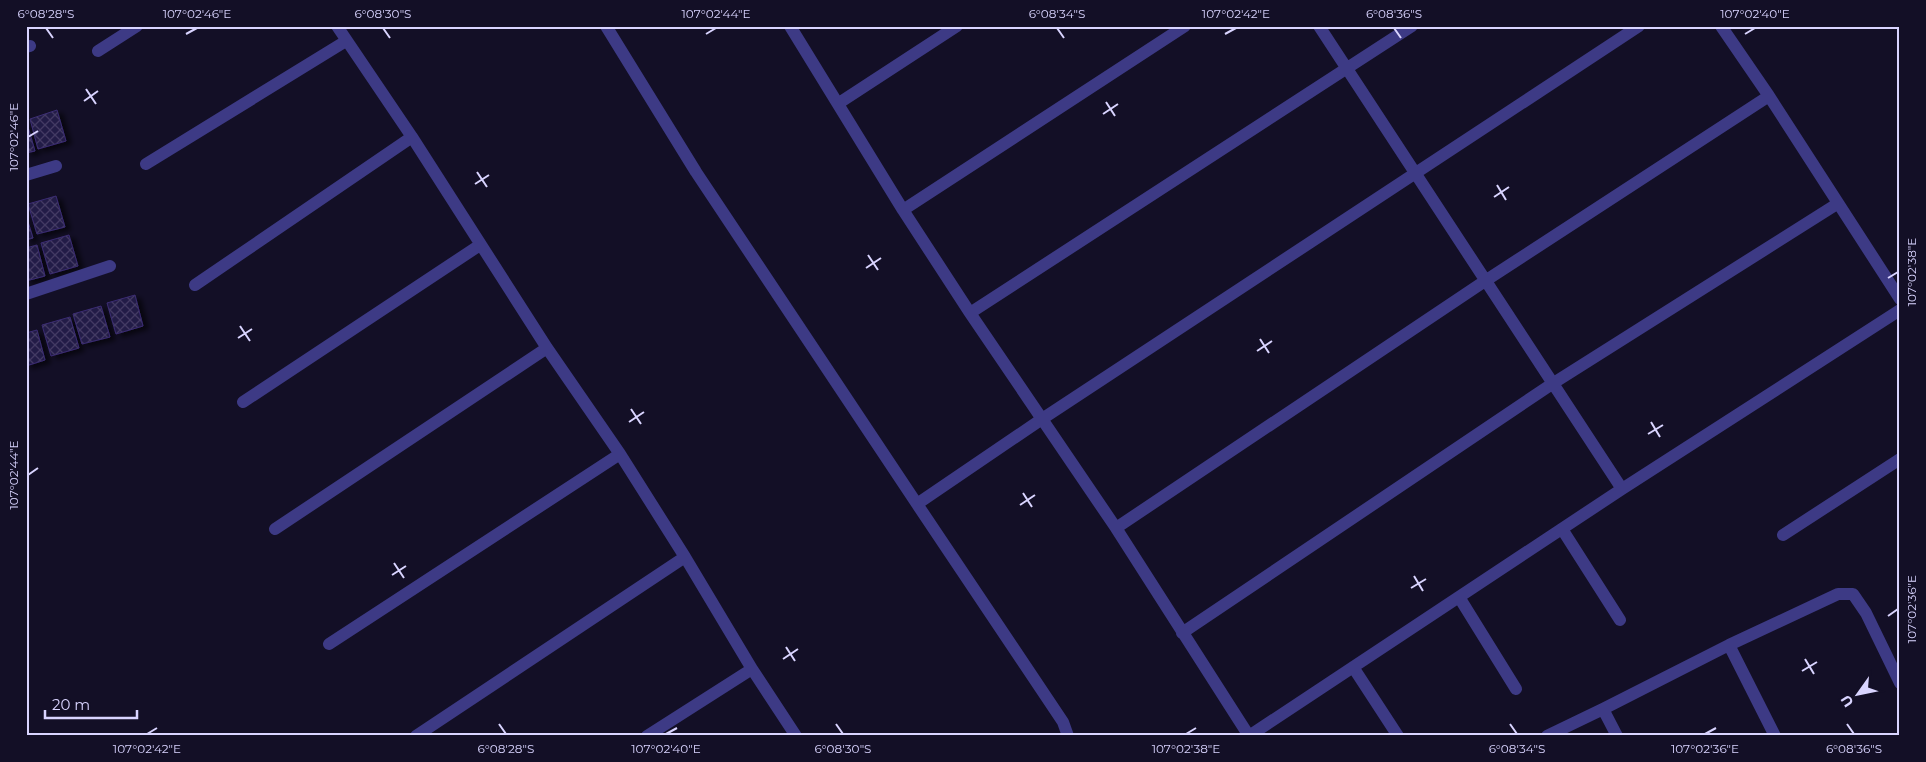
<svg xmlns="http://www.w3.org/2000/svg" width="1926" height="762" font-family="Montserrat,sans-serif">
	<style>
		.building { fill: url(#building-cross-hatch); stroke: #3b2d73; filter: url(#shadow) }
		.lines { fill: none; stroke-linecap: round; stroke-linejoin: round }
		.street { stroke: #3d3a85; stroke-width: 12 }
		.ticks { fill: none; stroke: #d9d4ff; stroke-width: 2 }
		.neatline { fill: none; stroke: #d9d4ff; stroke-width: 2 }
		.ticks-label { font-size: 12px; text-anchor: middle; fill: #d9d4ff }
	</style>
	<defs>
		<pattern id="building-cross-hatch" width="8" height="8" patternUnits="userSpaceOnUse" patternTransform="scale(1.25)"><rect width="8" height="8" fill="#241b47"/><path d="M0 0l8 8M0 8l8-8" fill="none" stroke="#433b63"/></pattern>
		<filter id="shadow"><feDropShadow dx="5.5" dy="3" stdDeviation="2.5" flood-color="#0009"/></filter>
	</defs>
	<rect width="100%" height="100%" fill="#130f26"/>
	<path class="building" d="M 57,110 L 66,141 L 38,149 L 30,119 Z
		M 26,120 L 35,151 L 26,153 Z
		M 56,196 L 65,227 L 37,234 L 28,204 Z
		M 26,215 L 33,238 L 26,240 Z
		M 69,235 L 78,266 L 50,274 L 41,243 Z
		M 37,245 L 45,276 L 26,281 L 26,248 Z
		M 135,295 L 143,326 L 116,334 L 107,303 Z
		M 101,306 L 110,337 L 82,344 L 73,314 Z
		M 70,317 L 79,348 L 51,356 L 42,325 Z
		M 37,330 L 45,360 L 26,366 L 26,333 Z"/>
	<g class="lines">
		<path class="street" d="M 337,26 L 412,137 L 547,348 L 620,454 L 685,557 L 752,669 L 796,736
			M 606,26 L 696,172 L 917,504 L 1042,419 L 1639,26
			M 790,26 L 903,210 L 970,313 L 1116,528 L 1249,736 L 1622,489 L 1900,310
			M 1319,26 L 1622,489
			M 1721,26 L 1769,96 L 1900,299
			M 26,47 L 30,46
			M 98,51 L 137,26
			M 839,103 L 957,26
			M 146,164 L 346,41
			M 26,175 L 56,166
			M 903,210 L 1185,26
			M 195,285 L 412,137
			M 26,294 L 110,266
			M 970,313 L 1412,26
			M 243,402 L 480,245
			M 917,504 L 1063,722 L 1068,736
			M 1116,528 L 1485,281 L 1769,96
			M 275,529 L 547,348
			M 1562,529 L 1620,620
			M 1783,535 L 1900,459
			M 1459,597 L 1516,689
			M 1182,633 L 1552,384 L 1837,204
			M 329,644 L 620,454
			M 1729,645 L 1775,736
			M 1353,667 L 1398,736
			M 1603,709 L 1617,736
			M 416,736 L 685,557
			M 647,736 L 752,669
			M 1547,736 L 1603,709 L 1729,645 L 1838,594 L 1853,594 L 1866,613 L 1900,683"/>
	</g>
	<path class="ticks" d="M 46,28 L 53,38M 383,28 L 390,38M 1057,28 L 1064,38M 1394,28 L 1401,38M 186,34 L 197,28M 706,34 L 716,28M 1225,34 L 1236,28M 1745,34 L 1755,28M 86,89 L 96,104M 84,101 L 98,91M 1106,102 L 1115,116M 1103,114 L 1118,104M 28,137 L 38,131M 477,172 L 487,187M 475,184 L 489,175M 1497,185 L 1506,200M 1494,197 L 1509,187M 868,255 L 878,270M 866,268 L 881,258M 1888,278 L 1898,272M 240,326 L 250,341M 238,338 L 252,329M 1260,339 L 1269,353M 1257,351 L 1272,341M 631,409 L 641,424M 629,422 L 644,412M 1651,422 L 1660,437M 1648,434 L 1663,425M 28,475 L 38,468M 1023,493 L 1032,507M 1020,505 L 1035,495M 394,563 L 404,578M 392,575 L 406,566M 1414,576 L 1423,591M 1411,588 L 1426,579M 1888,616 L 1898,609M 786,647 L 795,661M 783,659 L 798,649M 1805,659 L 1814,674M 1802,671 L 1817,662M 499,724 L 506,734M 836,724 L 843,734M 1510,724 L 1517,734M 1847,724 L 1854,734M 147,734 L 157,728M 666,734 L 677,728M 1186,734 L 1196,728M 1705,734 L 1716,728"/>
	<rect width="1926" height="762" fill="none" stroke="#130f26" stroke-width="55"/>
	<g transform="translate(1858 694) rotate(237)" stroke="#130f26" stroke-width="4" paint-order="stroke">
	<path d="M0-4L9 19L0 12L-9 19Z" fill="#d9d4ff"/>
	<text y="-8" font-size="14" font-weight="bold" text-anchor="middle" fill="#d9d4ff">U</text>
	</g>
	<path d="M45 710v8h92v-8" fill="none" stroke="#d9d4ff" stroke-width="2.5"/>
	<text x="52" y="710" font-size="15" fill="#d9d4ff" stroke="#130f26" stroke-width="4" paint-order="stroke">20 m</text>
	<rect x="28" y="28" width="1870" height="706" class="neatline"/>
	<g class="ticks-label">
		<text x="46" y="18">6°08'28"S</text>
		<text x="197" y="18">107°02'46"E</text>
		<text x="383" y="18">6°08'30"S</text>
		<text x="716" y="18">107°02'44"E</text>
		<text x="1057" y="18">6°08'34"S</text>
		<text x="1236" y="18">107°02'42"E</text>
		<text x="1394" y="18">6°08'36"S</text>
		<text x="1755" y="18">107°02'40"E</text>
		<text transform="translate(14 137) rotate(-90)" y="4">107°02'46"E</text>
		<text transform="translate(1912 272) rotate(-90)" y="4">107°02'38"E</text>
		<text transform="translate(14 475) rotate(-90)" y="4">107°02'44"E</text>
		<text transform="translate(1912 609) rotate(-90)" y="4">107°02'36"E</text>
		<text x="147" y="753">107°02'42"E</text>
		<text x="506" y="753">6°08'28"S</text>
		<text x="666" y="753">107°02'40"E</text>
		<text x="843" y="753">6°08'30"S</text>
		<text x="1186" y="753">107°02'38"E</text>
		<text x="1517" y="753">6°08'34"S</text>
		<text x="1705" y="753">107°02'36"E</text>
		<text x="1854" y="753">6°08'36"S</text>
	</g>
</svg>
